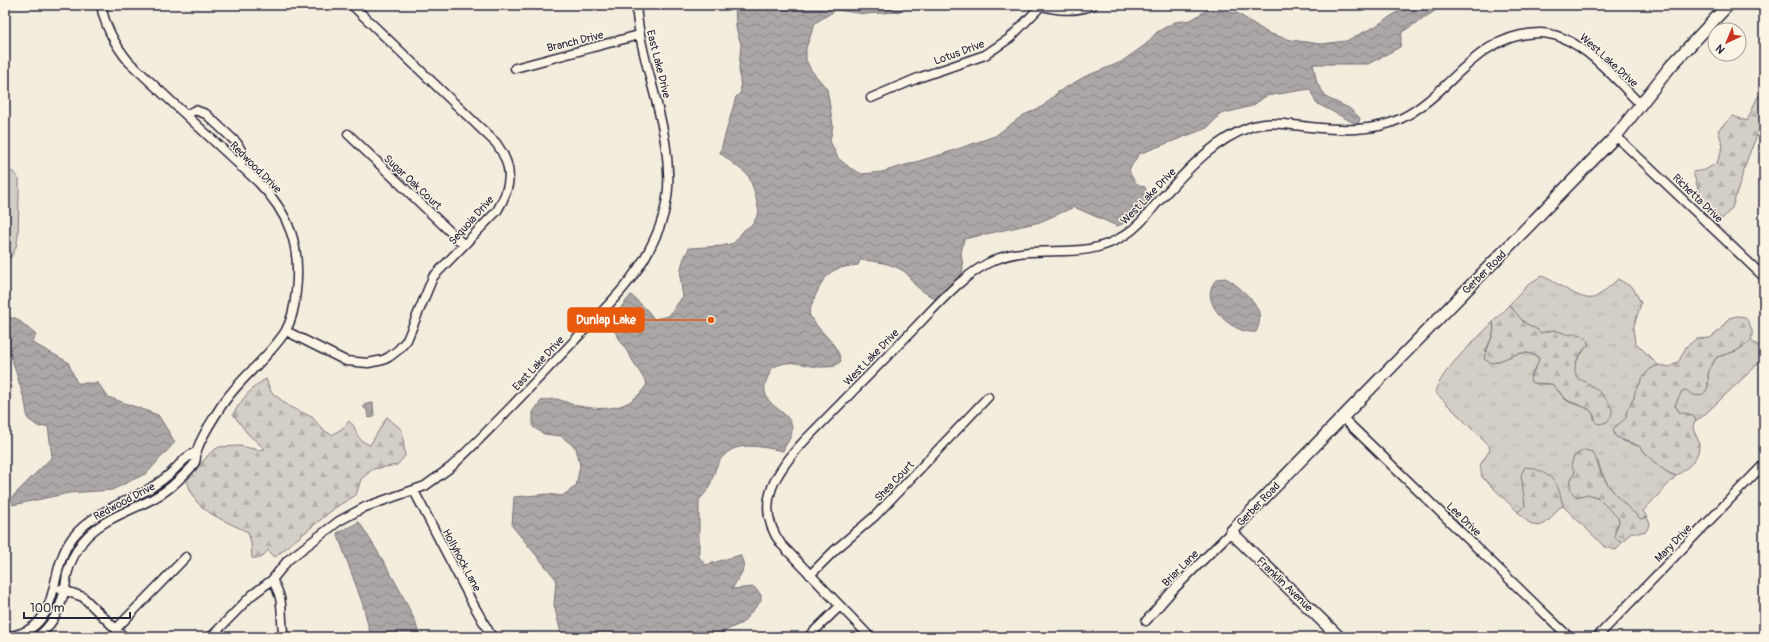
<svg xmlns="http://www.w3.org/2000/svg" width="1769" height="642" font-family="Pangolin,sans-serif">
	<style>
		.grass { fill: url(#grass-tufts); stroke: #7b7880 }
		.forest { fill: url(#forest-firs); stroke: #7b7880 }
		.pitch { fill: #d4cfc6; stroke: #7b7880 }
		.water { fill: url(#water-waves); stroke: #75727b }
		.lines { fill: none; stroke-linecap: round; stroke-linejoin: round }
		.street-casing { stroke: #22223b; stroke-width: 11 }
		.secondary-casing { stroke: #22223b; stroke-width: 14 }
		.street { stroke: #fcf5e5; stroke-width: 8 }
		.secondary { stroke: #fcf5e5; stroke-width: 11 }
		.labels { text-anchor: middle; stroke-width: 3; stroke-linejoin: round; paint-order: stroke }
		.street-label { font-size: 11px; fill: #22223b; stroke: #fcf5e5 }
		.leader { fill: none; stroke: #e8590c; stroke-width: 1.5 }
		.callout-dot { fill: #e8590c; stroke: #fcf5e5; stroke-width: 1.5 }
		.callout { fill: #e8590c; stroke: #e8590c; stroke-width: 1.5 }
		.callout-label { font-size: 12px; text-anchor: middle; font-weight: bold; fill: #fff }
	</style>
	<defs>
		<pattern id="grass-tufts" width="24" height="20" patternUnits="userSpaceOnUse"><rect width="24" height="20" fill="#d4cfc6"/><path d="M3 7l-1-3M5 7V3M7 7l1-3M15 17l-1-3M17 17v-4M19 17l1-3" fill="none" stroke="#b6b1ab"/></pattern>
		<pattern id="forest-firs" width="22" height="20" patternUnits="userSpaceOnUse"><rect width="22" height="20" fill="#d4cfc6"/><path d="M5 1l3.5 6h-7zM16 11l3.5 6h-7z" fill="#b6b1ab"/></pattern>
		<pattern id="water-waves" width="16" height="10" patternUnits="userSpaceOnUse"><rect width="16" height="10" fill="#aca7a6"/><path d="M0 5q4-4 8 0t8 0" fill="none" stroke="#8c8888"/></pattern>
	</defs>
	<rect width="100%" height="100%" fill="#f3edde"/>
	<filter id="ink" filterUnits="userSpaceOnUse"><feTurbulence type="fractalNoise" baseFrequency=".025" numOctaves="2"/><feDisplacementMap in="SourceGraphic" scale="8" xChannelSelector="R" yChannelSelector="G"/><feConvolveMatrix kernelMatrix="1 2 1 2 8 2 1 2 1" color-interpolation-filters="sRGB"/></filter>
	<g filter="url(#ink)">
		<path class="grass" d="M 1541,276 C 1556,280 1581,304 1596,297 C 1604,292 1611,285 1618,279 L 1633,288 L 1641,303 L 1633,329 L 1635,342 L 1658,365 C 1644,372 1638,384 1634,398 C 1633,402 1629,405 1628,409 C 1627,412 1627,415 1626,419 L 1616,426 L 1623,441 L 1639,446 L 1654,462 L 1667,472 L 1676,476 L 1643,511 L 1647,517 L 1641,519 C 1622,503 1604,486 1598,461 L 1575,472 L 1569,483 L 1597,497 L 1618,518 L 1619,522 L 1615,529 L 1616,539 L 1622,542 L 1616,550 L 1605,547 L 1563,506 L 1558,489 L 1522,475 L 1525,501 L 1525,505 L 1518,512 L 1482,477 L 1480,465 L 1490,450 L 1489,446 L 1435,392 C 1442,369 1476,340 1493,322 C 1496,333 1490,341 1485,351 L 1495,362 C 1512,357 1522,347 1539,358 L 1539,362 L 1530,376 L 1536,384 L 1552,384 C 1557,389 1562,397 1567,401 C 1577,407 1593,405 1594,419 L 1600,424 L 1574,373 L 1575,364 L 1588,344 L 1554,330 L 1541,333 C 1534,326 1527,326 1522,320 C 1517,315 1514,310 1509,305 L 1529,284 Z
			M 1751,341 L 1762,348 L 1763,357 L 1759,363 L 1702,417 L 1696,420 L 1692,415 L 1679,412 L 1675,405 L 1682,390 L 1708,385 L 1708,372 L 1717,357 L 1736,351 Z"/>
		<path class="forest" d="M 1764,92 L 1764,126 L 1757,135 L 1748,157 L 1732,208 L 1722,219 L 1703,205 L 1693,172 L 1705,170 L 1717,163 L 1723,146 L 1718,130 L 1733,116 L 1747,121 L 1757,98 Z
			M 1509,305 C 1514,310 1517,315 1522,320 C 1527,326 1534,326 1541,333 L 1554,330 L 1570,335 L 1577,333 L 1585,337 L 1589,344 C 1579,354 1570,366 1578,379 C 1589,381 1610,399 1612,410 C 1613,415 1609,419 1607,422 L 1600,424 L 1596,423 L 1594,415 L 1589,409 L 1567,400 L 1552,384 L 1532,383 L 1530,380 C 1531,372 1539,366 1539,358 C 1521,345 1510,360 1491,363 L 1484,359 C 1486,346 1497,335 1493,322 Z
			M 1737,316 L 1745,317 C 1751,326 1754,330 1751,341 L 1736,351 L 1717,357 C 1714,361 1710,366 1709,371 C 1707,375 1709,379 1708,383 C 1708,398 1694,398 1686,390 L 1682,391 L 1675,405 L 1679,412 L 1692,415 L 1696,420 C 1690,428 1695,432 1698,440 C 1703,456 1687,469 1676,476 L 1667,472 L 1654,462 L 1639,446 L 1616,437 L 1614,433 L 1613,429 L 1626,418 L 1627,410 L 1634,398 L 1635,391 L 1640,384 L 1643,377 L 1650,369 L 1658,365 L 1670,367 L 1679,361 L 1686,347 L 1696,339 L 1710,338 L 1719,331 L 1729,318 Z
			M 266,379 L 271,392 L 290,407 L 312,417 L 323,430 L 332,435 L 343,428 L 349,421 C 360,430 352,438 370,445 L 387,417 L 402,430 L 405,456 L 397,465 L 373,469 L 361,479 L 356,495 L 336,507 L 275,557 L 268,550 L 261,558 L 252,558 L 251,543 L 248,532 C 232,524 204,514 194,498 C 191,493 189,486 187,480 L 211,452 L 219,447 L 240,446 L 259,450 L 265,449 L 247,433 L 233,414 C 242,400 251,387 266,379 Z
			M 1584,450 L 1593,452 C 1597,460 1598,467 1602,475 C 1611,492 1626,506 1641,519 L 1647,517 L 1650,524 L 1646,531 L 1638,533 L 1631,532 L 1622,542 L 1616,539 L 1614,536 L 1619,522 L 1618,518 L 1597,497 L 1588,494 L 1577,497 C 1567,489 1569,483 1575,472 L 1571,465 L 1574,456 Z
			M 1525,467 C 1535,467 1551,475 1556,484 C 1560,491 1561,498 1563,506 C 1556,509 1555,513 1550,519 C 1538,533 1527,522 1518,512 L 1525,505 L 1521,475 Z"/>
		<path class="pitch" d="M 5,171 L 13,172 L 19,179 L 19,195 L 18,236 L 16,247 L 11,257 L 5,259 Z"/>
		<path class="water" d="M 735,5 L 900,5 L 905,8 L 897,12 L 865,14 L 836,10 L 815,23 L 806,48 L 806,60 L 811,70 L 827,89 L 833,125 L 830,141 L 838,158 L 850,168 L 862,174 L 882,172 L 946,153 L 995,136 L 1022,116 L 1043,106 L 1058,92 L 1084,77 L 1121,62 L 1145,45 L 1157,32 L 1175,22 L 1191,20 L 1207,10 L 1237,13 L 1268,33 L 1291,40 L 1321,44 L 1346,41 L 1376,26 L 1408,5 L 1444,5 L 1402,32 L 1400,47 L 1368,64 L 1313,64 L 1317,83 L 1327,98 L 1349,108 L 1360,118 L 1358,125 L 1316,103 L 1310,89 L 1266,96 L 1252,106 L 1221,114 L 1207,128 L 1139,154 L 1129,170 C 1133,180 1135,185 1145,187 C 1154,207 1134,220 1117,226 L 1074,207 L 1040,222 L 964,239 L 961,253 L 963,266 L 962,274 L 937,300 C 929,295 921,291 914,284 C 911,280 909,275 905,272 C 892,263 875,261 860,260 L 858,265 C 850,266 840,267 833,271 C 822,277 812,302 809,314 C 818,332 837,341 841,361 L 835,366 C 830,367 824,367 819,367 C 800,365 791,358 772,368 C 770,373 766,380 765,385 C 762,409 793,409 792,431 C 792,437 785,445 783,451 C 757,446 728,438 716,468 C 710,483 712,487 699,500 L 699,557 L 706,565 L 740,555 L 744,564 L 742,572 L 732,589 L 754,587 L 761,595 L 761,601 L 742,623 L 712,637 L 562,637 L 554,605 L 556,579 L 512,526 L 514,497 L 548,494 L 562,496 L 576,486 L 580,466 L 576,448 L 561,436 L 544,434 L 533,427 L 533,412 L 541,401 C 545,400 551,399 556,399 C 562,400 568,403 574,405 C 602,411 630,412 647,384 L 609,322 L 631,295 L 648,311 L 654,319 L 669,316 L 683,296 C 679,276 679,266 689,248 L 722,246 L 734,243 L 744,230 L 753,224 L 759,212 L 754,190 L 748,175 L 720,153 L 736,97 L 741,92 L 739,68 L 741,44 L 736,28 Z
			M 1225,278 C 1232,281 1237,286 1243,291 C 1256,303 1265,314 1256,332 C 1232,335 1195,300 1217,279 Z
			M 5,318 L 16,318 L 36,335 L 31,342 L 68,362 L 77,383 L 98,383 L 108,397 L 158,415 L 175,442 L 147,473 L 112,490 L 69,493 L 13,505 L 11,498 L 52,457 L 48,426 L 39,427 L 28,419 L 25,402 L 11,356 L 5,342 Z
			M 373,403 L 374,417 L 368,418 L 367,410 L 364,408 L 364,406 L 365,404 Z
			M 359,522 C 379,553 399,586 414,619 C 417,625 417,631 420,637 L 371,637 L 363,605 L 337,533 Z"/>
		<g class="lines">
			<defs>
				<path id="street" d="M 1039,5 C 1057,11 1075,12 1093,5
					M 515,68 L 639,35
					M 871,98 L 918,78 L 985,55 L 1010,38 L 1041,6
					M 186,115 L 195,110 L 206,114 L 237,143 L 242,152 L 241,167
					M 348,134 L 464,245
					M 1616,136 L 1764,277
					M 286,331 L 346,361 L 368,363 L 383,360 L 389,357 L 398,350 L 407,340 L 433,277 L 497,211 C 512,186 514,167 496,143 L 352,5
					M 1342,417 L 1569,637
					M 414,491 L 473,604 L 492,637
					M 810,575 L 835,550 L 875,516 L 988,397
					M 61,589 L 83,597 L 124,637
					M 1146,621 L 1172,591 L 1231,532
					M 116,629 L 186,557
					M 5,637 C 65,630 45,573 73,537 C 89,517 113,507 135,496 C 140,493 145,492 149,489 C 157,484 166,478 173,471 C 181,463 186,456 196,452
					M 37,637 C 52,626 61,607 65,588 C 66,583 66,576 68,571 C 71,561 77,549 83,541 C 106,513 145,509 172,486 C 178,480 192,469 195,462 C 197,458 195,454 197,450 C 202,435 212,421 220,408 C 238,379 267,360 285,332 C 292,320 295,305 296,291 C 301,247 290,214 258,182 L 129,62 C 115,45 105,27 101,5
					M 211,637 L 252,595 L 272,580
					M 284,637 C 279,614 286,601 272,580 L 288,560 L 339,521 L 365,507 L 425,486 L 451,467 C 494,426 534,383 574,341 C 600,313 632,284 649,250 C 662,226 670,199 668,171 C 666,114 640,61 636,5
					M 808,637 L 840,606
					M 870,637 L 781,544 C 752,504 777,470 806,439 C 840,404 875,369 909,334 C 935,308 962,273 997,259 C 1039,242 1083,263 1125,235 C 1138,227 1147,215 1157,203 C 1184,174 1211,141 1250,127 C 1270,120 1290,125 1310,127 C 1340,130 1373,132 1400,119 C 1451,95 1474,34 1539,33 C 1579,33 1614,78 1640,104
					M 1597,637 L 1764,464"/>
				<path id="secondary" d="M 1339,637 L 1231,532 L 1616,136 L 1670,67 L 1728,5"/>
			</defs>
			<use href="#street" class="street-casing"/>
			<use href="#secondary" class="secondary-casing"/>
			<use href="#street" class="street"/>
			<use href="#secondary" class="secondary"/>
		</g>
	</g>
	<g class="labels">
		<g class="street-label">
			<text transform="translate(575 41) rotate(-14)" y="4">Branch Drive</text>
			<text transform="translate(959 52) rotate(-20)" y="4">Lotus Drive</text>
			<text transform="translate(1609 60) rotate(42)" y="4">West Lake Drive</text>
			<text transform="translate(659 64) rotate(76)" y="4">East Lake Drive</text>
			<text transform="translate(256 167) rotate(45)" y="4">Redwood Drive</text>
			<text transform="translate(413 182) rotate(43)" y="4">Sugar Oak Court</text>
			<text transform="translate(1148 196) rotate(-46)" y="4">West Lake Drive</text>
			<text transform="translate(1698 198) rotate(44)" y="4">Richetta Drive</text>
			<text transform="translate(471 220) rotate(-48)" y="4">Sequoia Drive</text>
			<text transform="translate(1484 272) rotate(-45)" y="4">Gerber Road</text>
			<text transform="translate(871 357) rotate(-46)" y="4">West Lake Drive</text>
			<text transform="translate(538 363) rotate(-47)" y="4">East Lake Drive</text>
			<text transform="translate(894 481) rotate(-46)" y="4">Shea Court</text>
			<text transform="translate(124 501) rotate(-28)" y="4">Redwood Drive</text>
			<text transform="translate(1258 504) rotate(-46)" y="4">Gerber Road</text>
			<text transform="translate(1464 519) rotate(44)" y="4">Lee Drive</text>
			<text transform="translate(1673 543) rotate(-46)" y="4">Mary Drive</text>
			<text transform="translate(462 560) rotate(62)" y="4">Hollyhock Lane</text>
			<text transform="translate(1180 568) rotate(-45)" y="4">Briar Lane</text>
			<text transform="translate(1285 584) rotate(44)" y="4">Franklin Avenue</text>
		</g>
	</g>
	<path class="leader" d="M711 320L644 320"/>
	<circle class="callout-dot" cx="711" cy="320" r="4"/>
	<rect class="callout" x="568" y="308" width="76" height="24" rx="4"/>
	<g class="callout-label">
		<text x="606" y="324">Dunlap Lake</text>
	</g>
	<rect width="1769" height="642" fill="none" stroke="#fcf5e5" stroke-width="20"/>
	<rect x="10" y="10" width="1749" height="622" fill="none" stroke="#22223b" stroke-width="1.5" filter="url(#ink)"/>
	<g transform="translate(1727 42) rotate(224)"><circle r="19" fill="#fcf5e5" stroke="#a5a1a1"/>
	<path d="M0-3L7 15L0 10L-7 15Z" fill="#c8321e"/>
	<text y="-6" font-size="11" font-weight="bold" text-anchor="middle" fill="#22223b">N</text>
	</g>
	<path d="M24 612v6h106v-6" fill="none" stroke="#22223b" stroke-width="2"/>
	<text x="30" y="612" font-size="12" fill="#22223b" stroke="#fcf5e5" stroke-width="3" paint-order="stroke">100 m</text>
</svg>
